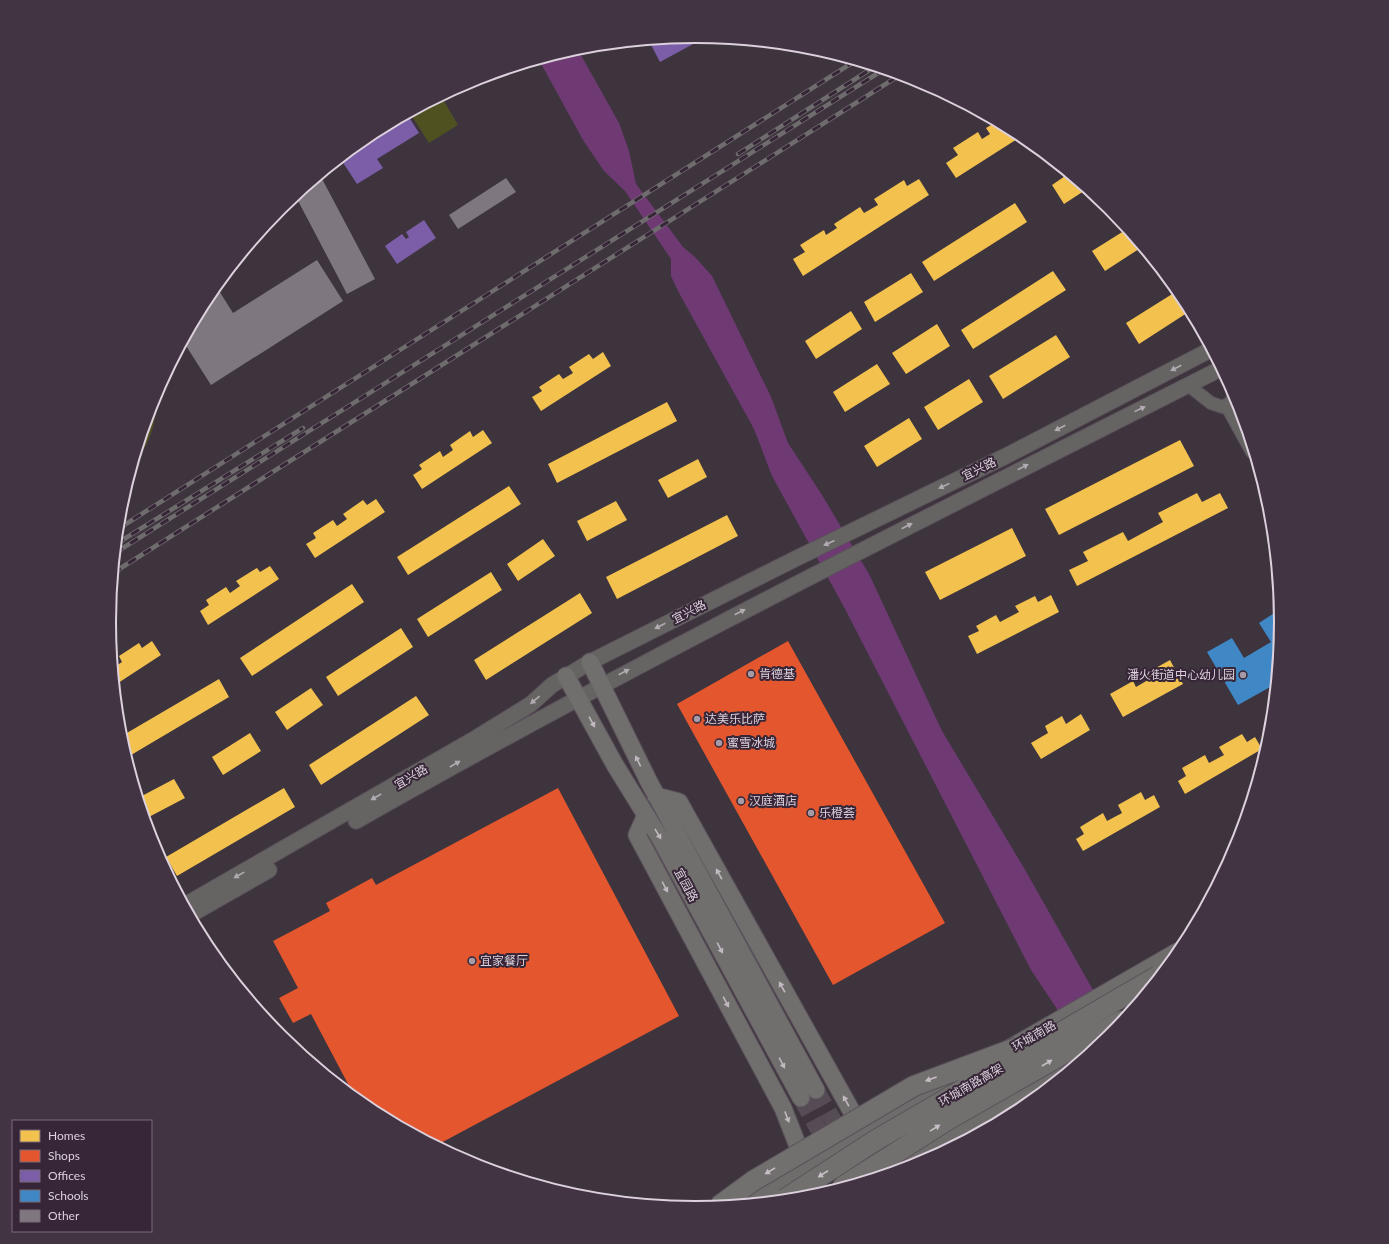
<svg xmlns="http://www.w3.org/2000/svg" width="1389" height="1244" font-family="Lato,'Noto Sans SC',sans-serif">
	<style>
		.green { fill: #505121 }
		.water { fill: #6f3a73 }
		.homes { fill: #f2c14e }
		.shops { fill: #e4572e }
		.offices { fill: #7b5ea7 }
		.schools { fill: #3f88c5 }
		.building { fill: #7f777f }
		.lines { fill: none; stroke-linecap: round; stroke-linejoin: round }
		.secondary-tunnel { stroke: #564c56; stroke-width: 17; stroke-dasharray: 17 8; stroke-linecap: butt }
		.minor-casing { stroke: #5a515a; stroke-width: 14 }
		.tertiary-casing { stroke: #5a515a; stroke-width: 17 }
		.secondary-casing { stroke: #5a515a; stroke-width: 19 }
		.primary-casing { stroke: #5a515a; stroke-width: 21 }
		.trunk-casing { stroke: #5a515a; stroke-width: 22 }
		.minor { stroke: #666463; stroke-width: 12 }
		.tertiary { stroke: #666463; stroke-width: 15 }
		.secondary { stroke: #706f6d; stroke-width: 17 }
		.primary { stroke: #6f6d6c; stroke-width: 19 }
		.trunk { stroke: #72706e; stroke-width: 20 }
		.rail-casing { stroke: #6f6c6e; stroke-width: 4.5 }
		.rail { stroke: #362637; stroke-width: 3; stroke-dasharray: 9; stroke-linecap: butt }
		.trunk-bridge-casing { stroke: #5a515a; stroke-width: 22; stroke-linecap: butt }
		.trunk-bridge { stroke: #72706e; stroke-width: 20 }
		.oneway { fill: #b3abb2 }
		.oneway2 { fill: #c1b8c0 }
		.oneway3 { fill: #c7bec6 }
		.poi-dot { fill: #a59aa5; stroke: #362637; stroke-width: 1.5 }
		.labels { text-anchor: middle; stroke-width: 4; stroke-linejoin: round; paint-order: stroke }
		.street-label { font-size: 12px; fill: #dcd1dc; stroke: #362637 }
		.poi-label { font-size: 12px; fill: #dcd1dc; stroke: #362637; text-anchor: start }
		.rim { fill: none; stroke: #dcd1dc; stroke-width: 2 }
	</style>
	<rect width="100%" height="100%" fill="#3e343e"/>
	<path class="green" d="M 441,96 L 458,125 L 429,143 L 410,113 Z
		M 156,392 C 158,418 151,444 133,464 Z"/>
	<path class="water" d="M 577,48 L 619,123 L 629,151 L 636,184 L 683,247 L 695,257 L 712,276 L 771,397 L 788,443 L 822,495 L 869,574 L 942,731 L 1024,868 L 1115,1029 L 1087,1054 L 1031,970 L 844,607 L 772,476 L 754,429 L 678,291 L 671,276 L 671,259 L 625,191 L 604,171 L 583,140 L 539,60 Z"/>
	<path class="homes" d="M 996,122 L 1022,136 L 956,178 L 946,163 L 958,155 L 953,148 L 978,132 L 982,139 L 990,134 L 986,128 Z
		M 1068,174 L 1087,189 L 1064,204 L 1052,185 Z
		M 919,179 L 929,195 L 803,276 L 793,259 L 805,252 L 800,245 L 824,230 L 826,235 L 837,228 L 834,224 L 860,207 L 864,213 L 878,205 L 874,199 L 904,180 L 907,186 Z
		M 1015,203 L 1027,222 L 934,281 L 922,262 Z
		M 1127,229 L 1142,247 L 1105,271 L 1092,251 Z
		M 1053,271 L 1066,290 L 973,349 L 961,330 Z
		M 911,273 L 923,292 L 875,322 L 864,302 Z
		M 1177,291 L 1190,311 L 1139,344 L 1126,323 Z
		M 851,311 L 862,329 L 816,359 L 805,341 Z
		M 937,324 L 950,346 L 906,374 L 892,353 Z
		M 1056,335 L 1070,357 L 1003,399 L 989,376 Z
		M 603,352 L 611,366 L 541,411 L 532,397 L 542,391 L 539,387 L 559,374 L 563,379 L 573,373 L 569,367 L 589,354 L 593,359 Z
		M 877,364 L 890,384 L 845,412 L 833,392 Z
		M 969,379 L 983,402 L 938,430 L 924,407 Z
		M 667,402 L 677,421 L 557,483 L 548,464 Z
		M 909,418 L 922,439 L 877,467 L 864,446 Z
		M 483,430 L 492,443 L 422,489 L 413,475 L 422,469 L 419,465 L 440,451 L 443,457 L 453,450 L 450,445 L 470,431 L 473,437 Z
		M 1180,440 L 1194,466 L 1059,535 L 1045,509 Z
		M 698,459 L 707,477 L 668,498 L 658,480 Z
		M 509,486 L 521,504 L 408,575 L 397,557 Z
		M 1197,493 L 1202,502 L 1220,493 L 1228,508 L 1077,586 L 1069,570 L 1088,561 L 1083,552 L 1123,532 L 1128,541 L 1163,522 L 1158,513 Z
		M 376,499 L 385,512 L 315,558 L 306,544 L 316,538 L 313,533 L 333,520 L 337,526 L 347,519 L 343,514 L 363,500 L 367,505 Z
		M 616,501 L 627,520 L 587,541 L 577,521 Z
		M 727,515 L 738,536 L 617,599 L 606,577 Z
		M 1012,528 L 1026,556 L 940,600 L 925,572 Z
		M 543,539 L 555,556 L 518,581 L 507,564 Z
		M 270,566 L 279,579 L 208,625 L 200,611 L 209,605 L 206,600 L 226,587 L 230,593 L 240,586 L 236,581 L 257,568 L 260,572 Z
		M 491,572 L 502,590 L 428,637 L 417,619 Z
		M 352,584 L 364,602 L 252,676 L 240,658 Z
		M 580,593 L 592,613 L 486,680 L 474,660 Z
		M 1051,595 L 1059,612 L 977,654 L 968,636 L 979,631 L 976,626 L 996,615 L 1000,622 L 1019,612 L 1015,606 L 1035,596 L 1038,602 Z
		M 401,628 L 413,647 L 338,696 L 326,677 Z
		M 152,641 L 161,655 L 115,685 L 113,668 L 122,662 L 119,656 L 139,643 L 142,648 Z
		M 1170,660 L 1183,684 L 1123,717 L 1110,694 L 1133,681 L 1136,687 L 1148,680 L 1145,674 Z
		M 219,679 L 229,697 L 126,758 L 120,737 Z
		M 311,688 L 323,705 L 287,730 L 275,712 Z
		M 416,696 L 429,715 L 321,785 L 309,765 Z
		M 1081,714 L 1090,730 L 1041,759 L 1031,743 L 1048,733 L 1045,726 L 1062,716 L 1066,724 Z
		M 250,733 L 261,751 L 223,775 L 212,757 Z
		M 1242,734 L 1247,742 L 1255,737 L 1262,749 L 1185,794 L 1178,781 L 1186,776 L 1182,768 L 1205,755 L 1209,763 L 1224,755 L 1219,747 Z
		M 174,779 L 185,798 L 145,819 L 138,798 Z
		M 284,788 L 295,807 L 177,876 L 166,857 Z
		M 1141,792 L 1145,800 L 1154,795 L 1160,807 L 1083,851 L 1076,839 L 1084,834 L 1080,827 L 1103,813 L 1107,821 L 1122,813 L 1118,805 Z"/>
	<path class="shops" d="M 788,641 L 945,923 L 833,985 L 677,704 Z
		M 558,788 L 679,1016 L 437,1145 L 369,1109 L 356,1099 L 311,1014 L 293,1023 L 279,998 L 298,988 L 273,941 L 330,911 L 326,903 L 372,878 L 376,885 Z"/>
	<path class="offices" d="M 695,36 L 706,37 L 660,62 L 649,41 Z
		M 407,114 L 419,133 L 377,159 L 383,168 L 357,184 L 340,158 L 369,135 Z
		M 424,220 L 436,238 L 397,264 L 385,246 L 402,234 L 406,239 L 409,237 L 406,232 Z"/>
	<path class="schools" d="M 1279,610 L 1280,622 L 1274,685 L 1238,705 L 1207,652 L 1232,638 L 1244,658 L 1271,642 L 1259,623 Z"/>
	<path class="building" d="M 320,175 L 375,279 L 347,294 L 295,195 Z
		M 506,178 L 516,192 L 458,229 L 449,215 Z
		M 317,260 L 343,301 L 211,385 L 183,341 L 207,296 L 216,286 L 233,313 Z"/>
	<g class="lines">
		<path class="secondary-tunnel" d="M 816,1090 L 845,1141
			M 801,1098 L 830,1150"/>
		<defs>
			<path id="minor" d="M 1188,385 L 1211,403 L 1223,407 L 1231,402 L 1234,394
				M 1226,405 L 1252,452"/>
			<path id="tertiary" d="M 356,821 C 639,660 930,516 1220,369
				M 185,905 L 476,738 L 531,704 L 552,685 L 590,662 L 795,559 L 1006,456 L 1210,350
				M 190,915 L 269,870"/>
			<path id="secondary" d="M 590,662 L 649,782 L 816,1090
				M 566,676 L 615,765 L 660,838 L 801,1098
				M 656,796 L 679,802 L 862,1130
				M 646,815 L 637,835 L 783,1108 L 805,1164"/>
			<path id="primary" d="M 880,1175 L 1076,1063
				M 772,1200 L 806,1167 L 1177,953
				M 753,1202 L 782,1183"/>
			<path id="trunk" d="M 1011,1114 L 1030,1101"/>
		</defs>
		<use href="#minor" class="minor-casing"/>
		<use href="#tertiary" class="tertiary-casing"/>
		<use href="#secondary" class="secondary-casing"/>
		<use href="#primary" class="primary-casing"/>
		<use href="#trunk" class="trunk-casing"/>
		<use href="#minor" class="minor"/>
		<use href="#tertiary" class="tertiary"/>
		<use href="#secondary" class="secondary"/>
		<use href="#primary" class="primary"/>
		<use href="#trunk" class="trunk"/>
		<defs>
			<path id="rail" d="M 738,154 L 874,67
				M 118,529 L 855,61
				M 116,544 L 303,428
				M 115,553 L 883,70
				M 113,573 L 900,75"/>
		</defs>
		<use href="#rail" class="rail-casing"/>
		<use href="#rail" class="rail"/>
		<defs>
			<path id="trunk-bridge" d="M 842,1187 L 949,1119 L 1121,1021
				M 785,1199 L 876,1140 L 1158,976
				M 719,1206 L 753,1181 L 914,1086 L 1018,1047"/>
		</defs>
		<use href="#trunk-bridge" class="trunk-bridge-casing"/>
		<use href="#trunk-bridge" class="trunk-bridge"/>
	</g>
	<defs><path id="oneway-solid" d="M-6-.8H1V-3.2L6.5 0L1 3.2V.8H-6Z"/></defs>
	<g class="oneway">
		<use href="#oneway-solid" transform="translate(1176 368) rotate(153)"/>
		<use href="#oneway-solid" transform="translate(1140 409) rotate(-26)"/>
		<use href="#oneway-solid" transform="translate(1060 428) rotate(153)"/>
		<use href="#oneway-solid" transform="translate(1023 467) rotate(-27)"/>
		<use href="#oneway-solid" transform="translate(944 486) rotate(154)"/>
		<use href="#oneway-solid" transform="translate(907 526) rotate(-27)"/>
		<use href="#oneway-solid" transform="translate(829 543) rotate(155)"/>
		<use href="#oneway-solid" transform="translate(740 612) rotate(-27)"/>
		<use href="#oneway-solid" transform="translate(660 626) rotate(153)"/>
		<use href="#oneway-solid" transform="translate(624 672) rotate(-27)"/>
		<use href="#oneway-solid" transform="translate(535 700) rotate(140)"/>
		<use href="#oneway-solid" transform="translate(455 764) rotate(-30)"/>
		<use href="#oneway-solid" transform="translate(376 797) rotate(150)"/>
		<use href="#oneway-solid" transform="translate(239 875) rotate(151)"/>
	</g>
	<g class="oneway2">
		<use href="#oneway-solid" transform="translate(592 722) rotate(61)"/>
		<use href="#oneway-solid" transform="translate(638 761) rotate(-116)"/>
		<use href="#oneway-solid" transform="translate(658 834) rotate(59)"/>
		<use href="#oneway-solid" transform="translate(719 874) rotate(-119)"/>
		<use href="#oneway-solid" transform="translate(665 887) rotate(62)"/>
		<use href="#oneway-solid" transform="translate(720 948) rotate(62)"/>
		<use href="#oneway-solid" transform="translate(782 987) rotate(-119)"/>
		<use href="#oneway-solid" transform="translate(726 1002) rotate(62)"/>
		<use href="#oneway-solid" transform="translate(782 1063) rotate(62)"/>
		<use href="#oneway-solid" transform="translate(846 1101) rotate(-119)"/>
		<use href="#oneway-solid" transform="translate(787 1117) rotate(69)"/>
	</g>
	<g class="oneway3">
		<use href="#oneway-solid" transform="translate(1047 1063) rotate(-30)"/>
		<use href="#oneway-solid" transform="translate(931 1079) rotate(160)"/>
		<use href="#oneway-solid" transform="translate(935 1128) rotate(-32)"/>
		<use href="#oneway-solid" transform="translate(770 1171) rotate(149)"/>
		<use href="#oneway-solid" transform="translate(823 1174) rotate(147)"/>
	</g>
	<g class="poi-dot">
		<circle cx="751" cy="674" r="4"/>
		<circle cx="1243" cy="675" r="4"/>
		<circle cx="697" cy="719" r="4"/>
		<circle cx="719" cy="743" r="4"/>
		<circle cx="741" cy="801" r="4"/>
		<circle cx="811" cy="813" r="4"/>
		<circle cx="472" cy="961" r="4"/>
	</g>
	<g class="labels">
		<g class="street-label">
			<text transform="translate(979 469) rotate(-26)" y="4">宜兴路</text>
			<text transform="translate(689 612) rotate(-27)" y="4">宜兴路</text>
			<text transform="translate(411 777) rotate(-30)" y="4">宜兴路</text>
			<text transform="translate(686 885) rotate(62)" y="4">宜园路</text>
			<text transform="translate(1034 1036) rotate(-30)" y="4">环城南路</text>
			<text transform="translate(971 1085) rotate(-30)" y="4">环城南路高架</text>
		</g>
		<g class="poi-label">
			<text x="759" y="678">肯德基</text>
			<text x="1235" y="679" text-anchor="end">潘火街道中心幼儿园</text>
			<text x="705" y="723">达美乐比萨</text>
			<text x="727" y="747">蜜雪冰城</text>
			<text x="749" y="805">汉庭酒店</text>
			<text x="819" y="817">乐橙荟</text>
			<text x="480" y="965">宜家餐厅</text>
		</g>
	</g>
	<path d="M0 0H1389V1244H0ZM116 622a579 579 0 1 1 1158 0a579 579 0 1 1-1158 0Z" fill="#433444" fill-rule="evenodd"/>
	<path class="rim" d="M116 622a579 579 0 1 1 1158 0a579 579 0 1 1-1158 0Z"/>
	<rect x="12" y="1120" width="140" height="112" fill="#362637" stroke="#786a79"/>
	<rect x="20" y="1130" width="20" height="12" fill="#f2c14e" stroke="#786a79"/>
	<text x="48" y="1140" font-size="12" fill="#dcd1dc">Homes</text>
	<rect x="20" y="1150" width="20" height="12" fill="#e4572e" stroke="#786a79"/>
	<text x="48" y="1160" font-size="12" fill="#dcd1dc">Shops</text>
	<rect x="20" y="1170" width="20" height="12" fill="#7b5ea7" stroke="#786a79"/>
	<text x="48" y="1180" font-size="12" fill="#dcd1dc">Offices</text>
	<rect x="20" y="1190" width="20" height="12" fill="#3f88c5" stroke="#786a79"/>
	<text x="48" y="1200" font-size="12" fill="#dcd1dc">Schools</text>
	<rect x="20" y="1210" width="20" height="12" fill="#7f777f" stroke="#786a79"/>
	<text x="48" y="1220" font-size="12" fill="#dcd1dc">Other</text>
</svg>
